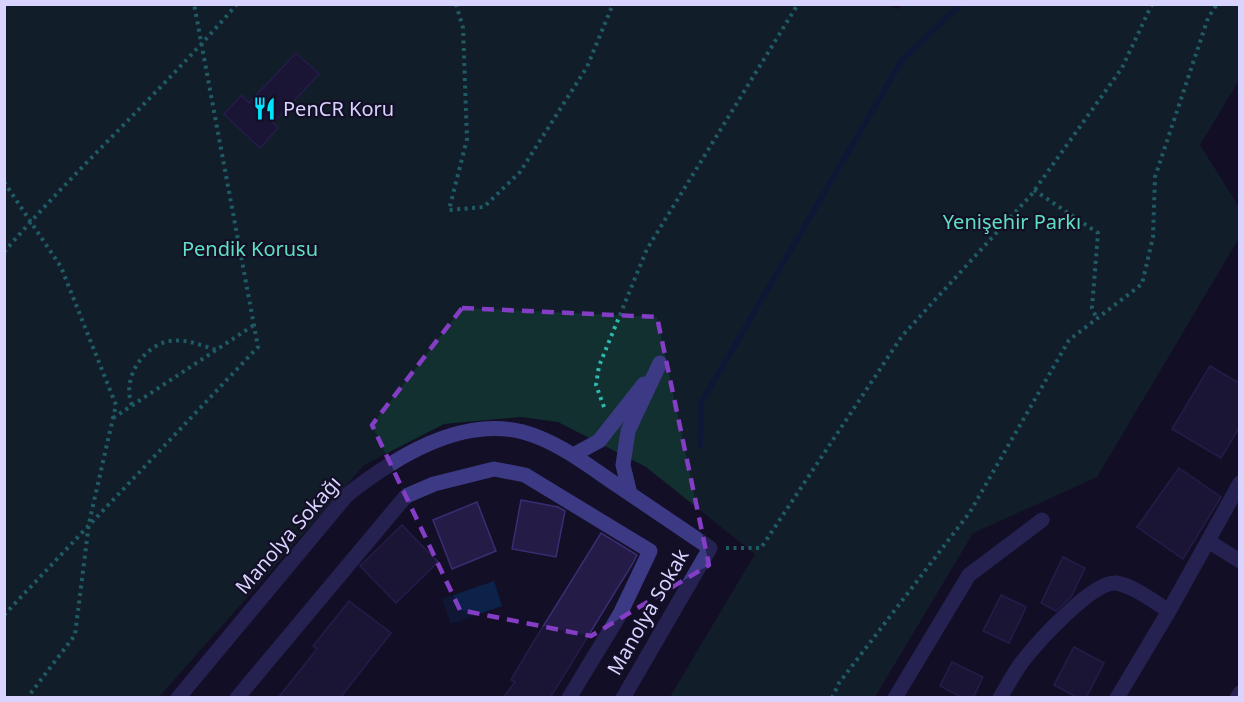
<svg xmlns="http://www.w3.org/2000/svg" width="1244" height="702" font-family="'Noto Sans',sans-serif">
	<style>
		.green { fill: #12302f }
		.water { fill: #0c2248 }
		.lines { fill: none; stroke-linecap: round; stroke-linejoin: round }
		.stream { stroke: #0c2248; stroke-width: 6 }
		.building { fill: #241b47; stroke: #3b2d73; stroke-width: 1.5 }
		.path { stroke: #2fb8b0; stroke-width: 4; stroke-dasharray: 3 4.5; stroke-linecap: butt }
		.minor { stroke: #3d3a85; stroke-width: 15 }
		.marked { fill: none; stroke: #843dc5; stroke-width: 4.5; stroke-dasharray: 12 8; stroke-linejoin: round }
		.labels { text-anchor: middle; stroke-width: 4.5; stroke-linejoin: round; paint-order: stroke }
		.poi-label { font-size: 20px; fill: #d9d4ff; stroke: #130f26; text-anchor: start }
		.park-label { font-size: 20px; fill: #5fe0c0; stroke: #130f26 }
		.street-label { font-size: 20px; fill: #d9d4ff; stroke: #130f26 }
	</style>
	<rect width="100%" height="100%" fill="#130f26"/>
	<path class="green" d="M 882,4 L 898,9 L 904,4 L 1239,5 L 1239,80 L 1200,145 L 1239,207 L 1239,238 L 1097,477 L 973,533 L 875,697 L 670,697 L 755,554 L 646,467 L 558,422 L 521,417 L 444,424 L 364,465 L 159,697 L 5,697 L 4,5 Z"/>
	<path class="water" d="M 494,581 L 502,606 L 451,624 L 442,599 Z"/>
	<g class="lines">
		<path class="stream" d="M 700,445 L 701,403 L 902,60 L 961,4"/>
	</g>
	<path class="building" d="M 296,53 L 319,74 L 273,123 L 278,128 L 260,148 L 224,114 L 242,95 L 249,103 Z
		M 1210,366 L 1239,383 L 1239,428 L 1221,458 L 1172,429 Z
		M 1179,468 L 1221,497 L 1183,559 L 1137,527 Z
		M 521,500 L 558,507 L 565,511 L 556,557 L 512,549 Z
		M 477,502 L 496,551 L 452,569 L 433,520 Z
		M 402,525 L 438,562 L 396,603 L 360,566 Z
		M 601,533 L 637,555 L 633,563 L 550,698 L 503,698 L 515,682 L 511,680 L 531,646 Z
		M 1063,557 L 1085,568 L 1071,597 L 1056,611 L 1041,603 Z
		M 1001,595 L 1026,607 L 1009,643 L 983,631 Z
		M 349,601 L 391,633 L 340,698 L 278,698 L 317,649 L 313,646 Z
		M 1074,647 L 1104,663 L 1086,698 L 1078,698 L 1054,685 Z
		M 952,662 L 983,677 L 973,698 L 963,698 L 940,686 Z"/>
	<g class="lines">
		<path class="path" d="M 456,4 L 463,28 L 467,139 L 449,210 L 484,207 L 520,172 L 587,67 L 613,4
			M 4,182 L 61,267 L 116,405 L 89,523 L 75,635 L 27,698
			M 1034,190 L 1098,233 L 1092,308 L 1097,319
			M 4,252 C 78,166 163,90 237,4
			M 132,405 C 122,381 140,350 165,342 C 182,337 201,345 216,350
			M 604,407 L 596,385 L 599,366 L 647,249 L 798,4
			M 113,418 L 254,325
			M 726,548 L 761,548 L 902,336 L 1031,195 L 1122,68 L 1152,4
			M 4,615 L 258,347 L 194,4
			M 832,698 L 839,683 L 970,512 L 1069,340 L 1142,284 L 1153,237 L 1155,177 L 1208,18 L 1217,4"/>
		<path class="minor" d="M 573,455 L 599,441 L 644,384
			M 630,494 L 623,465 L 628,431 L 660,363
			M 1208,541 L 1240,561
			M 178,698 L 347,495 C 394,458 460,416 523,432 C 556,441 583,462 611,481 C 644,503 677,526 710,548 L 623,698
			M 237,698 L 406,496 L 434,484 L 494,469 L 525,475 L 650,551 L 620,614 L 569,698
			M 895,698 L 969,575 L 1042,520
			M 1000,698 C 1007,686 1014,673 1022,662 C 1036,644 1093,580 1116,583 C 1134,586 1154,602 1169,611
			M 1117,698 L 1169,611 L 1240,483
			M 1237,698 L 1240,693"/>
	</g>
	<path d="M0 0H1244V702H0ZM 462,308 L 657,317 L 709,565 L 591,636 L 460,610 L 372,425 Z" fill="#130f26" fill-opacity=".55" fill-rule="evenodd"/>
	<path class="marked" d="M 462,308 L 657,317 L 709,565 L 591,636 L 460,610 L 372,425 Z"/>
	<defs>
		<symbol id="restaurant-bare" viewBox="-9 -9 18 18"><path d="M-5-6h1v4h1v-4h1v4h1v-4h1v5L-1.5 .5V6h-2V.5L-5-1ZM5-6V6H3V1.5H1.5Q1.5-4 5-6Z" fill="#00e5ff" stroke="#130f26" stroke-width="2.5" paint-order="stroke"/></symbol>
	</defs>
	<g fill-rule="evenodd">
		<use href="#restaurant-bare" x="248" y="92" width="33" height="33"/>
	</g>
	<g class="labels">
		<g class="poi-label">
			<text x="283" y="116">PenCR Koru</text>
		</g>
		<g class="park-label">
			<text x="1012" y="229">Yenişehir Parkı</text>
			<text x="250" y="256">Pendik Korusu</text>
		</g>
		<g class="street-label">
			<text transform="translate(288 535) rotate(-49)" y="7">Manolya Sokağı</text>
			<text transform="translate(648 612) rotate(-60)" y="7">Manolya Sokak</text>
		</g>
	</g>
	<rect width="1244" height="702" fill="none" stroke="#d9d4ff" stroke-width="12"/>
</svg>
